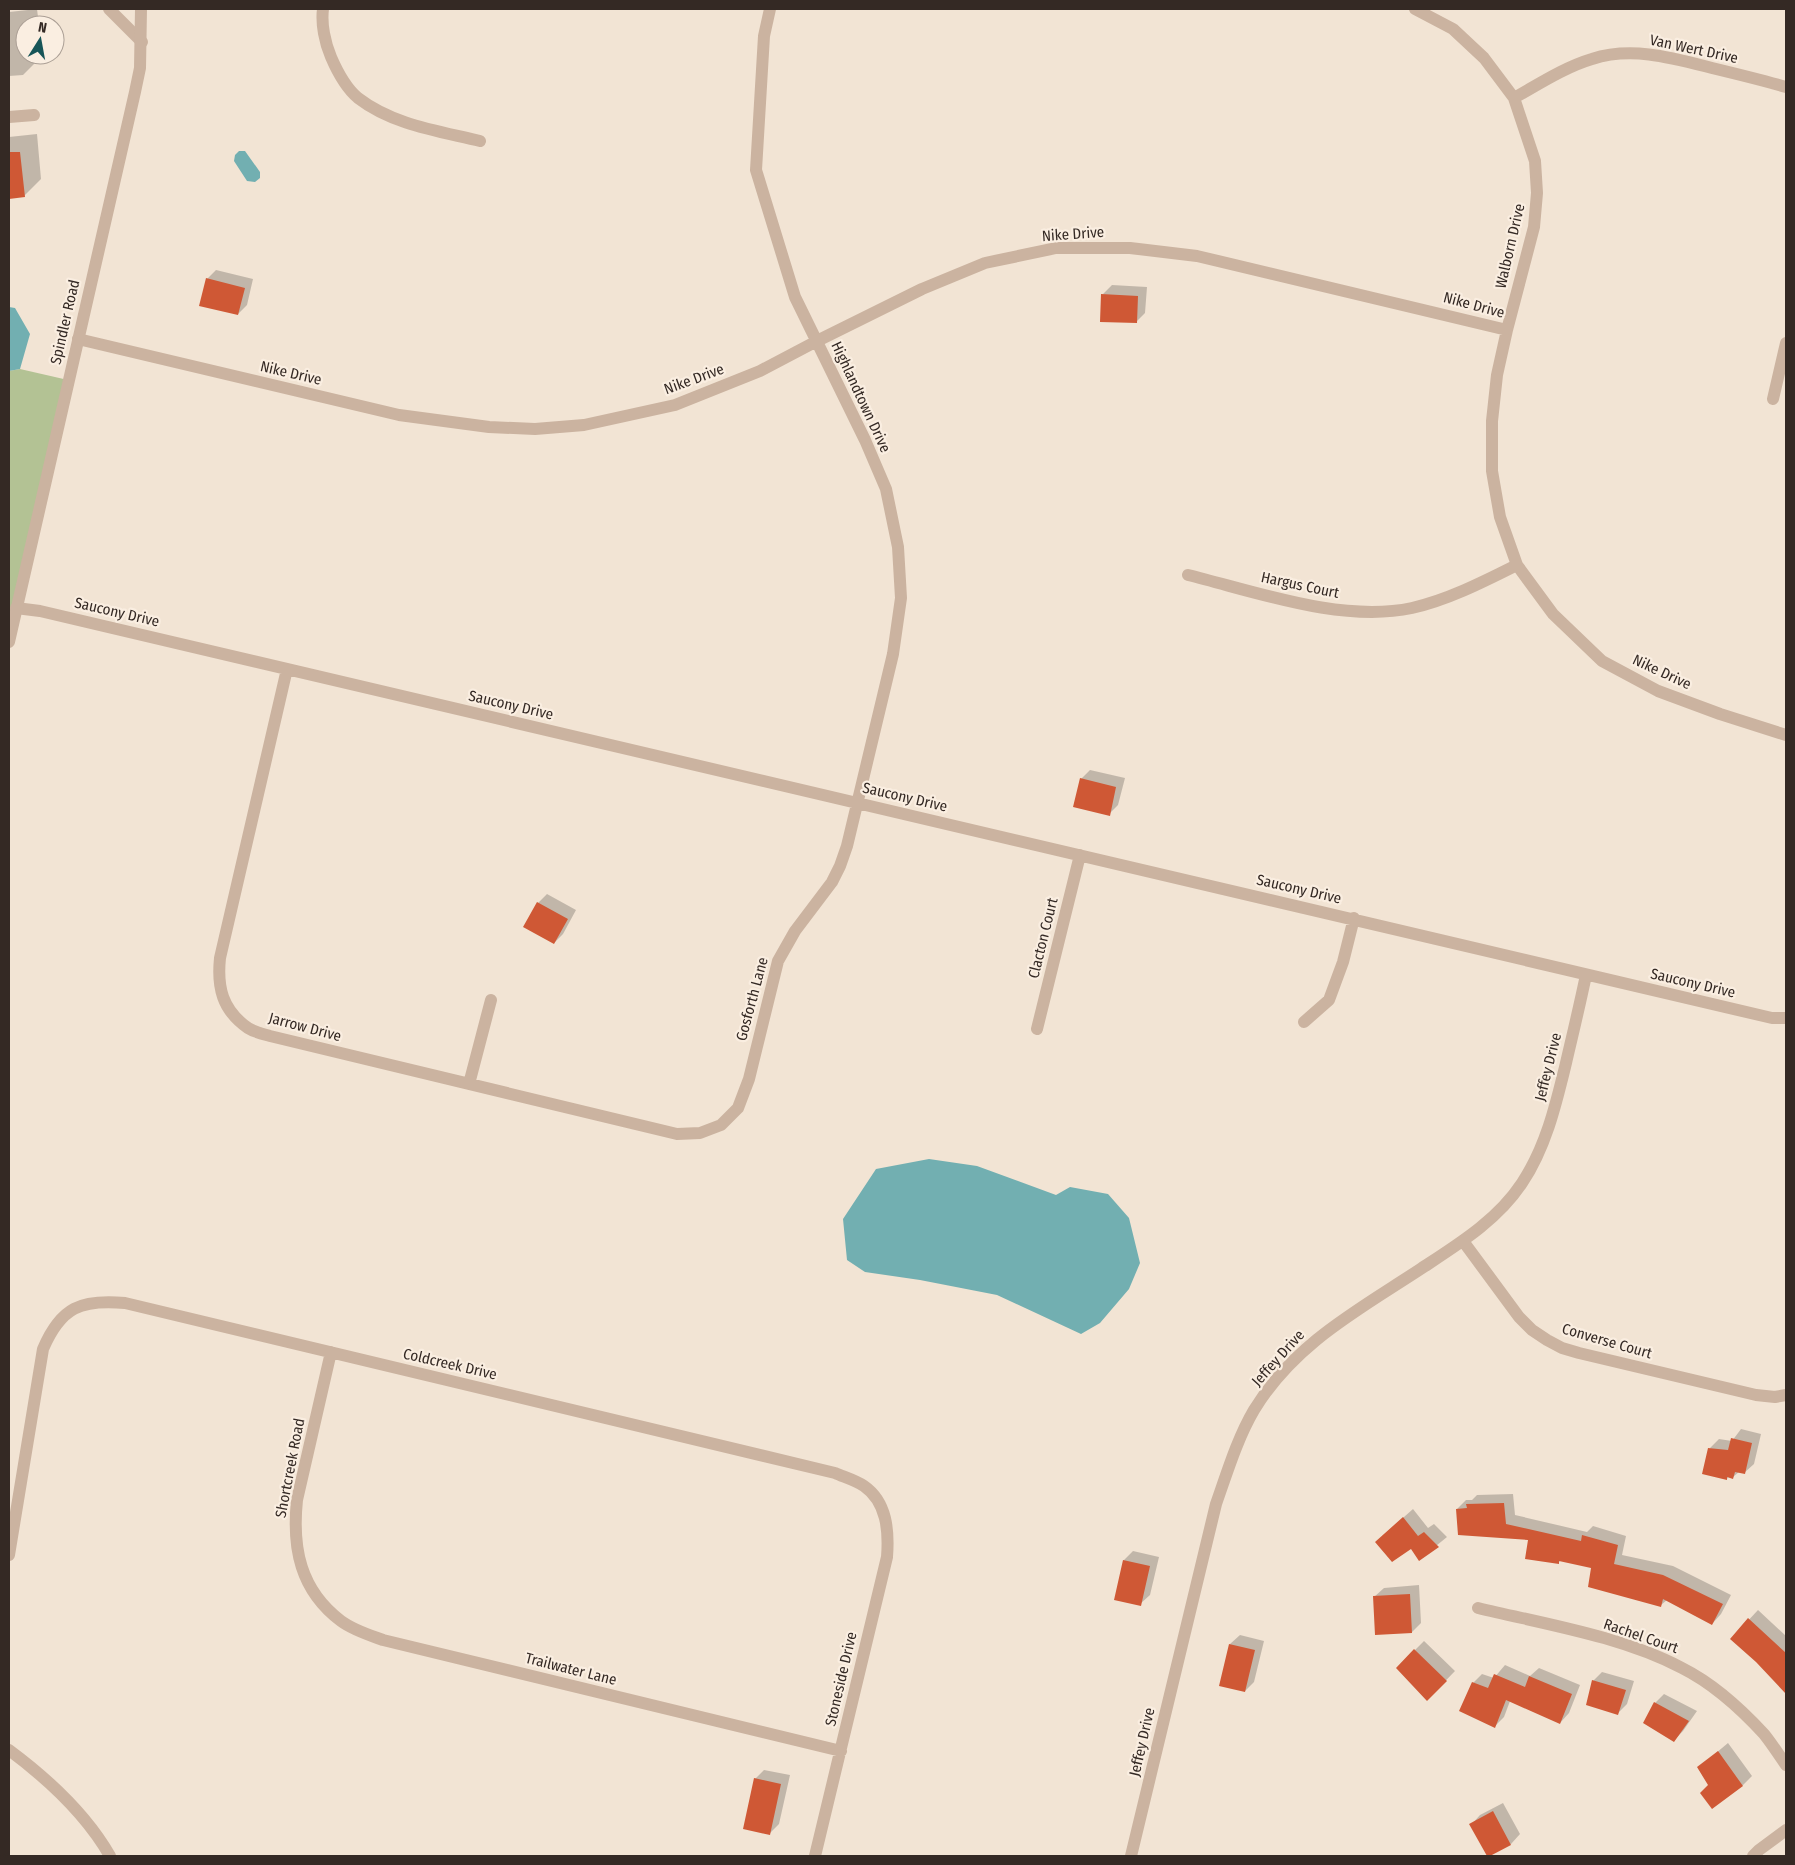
<svg xmlns="http://www.w3.org/2000/svg" width="1795" height="1865" font-family="'Fira Sans Condensed',sans-serif">
	<style>
		.green { fill: #b3c294 }
		.water { fill: #72afb1 }
		.shadow { fill: #0003 }
		.building { fill: #cf5835 }
		.lines { fill: none; stroke-linecap: round; stroke-linejoin: round }
		.minor { stroke: #cbb3a0; stroke-width: 12 }
		.tertiary { stroke: #cbb3a0; stroke-width: 12 }
		.labels { text-anchor: middle; stroke-width: 4.5; stroke-linejoin: round; paint-order: stroke }
		.street-label { font-size: 15px; fill: #342924; stroke: #faeee1 }
	</style>
	<rect width="100%" height="100%" fill="#f2e4d4"/>
	<path class="green" d="M 20,369 L 68,380 L 9,641 L 9,371 Z"/>
	<path class="water" d="M 239,151 L 245,151 L 260,172 L 260,178 L 255,182 L 247,181 L 234,161 L 235,155 Z
		M 9,307 L 15,308 L 30,334 L 20,369 L 9,371 Z
		M 929,1159 L 977,1166 L 1056,1195 L 1070,1187 L 1108,1194 L 1129,1218 L 1140,1263 L 1129,1289 L 1100,1323 L 1081,1334 L 997,1295 L 920,1280 L 865,1272 L 847,1260 L 843,1219 L 876,1169 Z"/>
	<path class="shadow" d="M 37,9 L 39,25 L 25,25 L 25,55 L 42,56 L 23,75 L 9,76 L 9,12 Z
		M 37,134 L 41,179 L 24,196 L 9,198 L 9,137 Z
		M 216,270 L 253,279 L 247,305 L 238,314 L 207,279 Z
		M 1112,285 L 1147,287 L 1145,313 L 1136,322 L 1103,294 Z
		M 1090,770 L 1125,778 L 1118,805 L 1109,814 L 1081,779 Z
		M 547,894 L 576,910 L 563,934 L 554,943 L 525,927 L 538,903 Z
		M 1741,1429 L 1761,1434 L 1754,1464 L 1744,1473 L 1739,1472 L 1733,1477 L 1729,1476 L 1727,1479 L 1710,1448 L 1719,1439 L 1732,1441 Z
		M 1513,1494 L 1515,1515 L 1587,1532 L 1593,1526 L 1626,1536 L 1622,1555 L 1673,1566 L 1731,1595 L 1721,1614 L 1712,1624 L 1667,1600 L 1661,1605 L 1593,1567 L 1561,1560 L 1558,1563 L 1530,1539 L 1457,1509 L 1466,1500 L 1472,1500 L 1477,1495 Z
		M 1413,1509 L 1428,1528 L 1434,1524 L 1447,1537 L 1420,1559 L 1411,1547 L 1386,1533 Z
		M 1133,1551 L 1159,1557 L 1150,1595 L 1140,1604 L 1124,1560 Z
		M 1419,1585 L 1421,1623 L 1412,1632 L 1377,1634 L 1374,1597 L 1384,1588 Z
		M 1758,1610 L 1786,1636 L 1786,1692 L 1757,1661 L 1731,1639 Z
		M 1240,1635 L 1264,1641 L 1254,1682 L 1245,1691 L 1230,1644 Z
		M 1424,1641 L 1455,1671 L 1427,1700 L 1415,1650 Z
		M 1505,1665 L 1530,1676 L 1539,1668 L 1580,1685 L 1569,1713 L 1560,1723 L 1510,1701 L 1504,1717 L 1495,1726 L 1473,1683 L 1482,1674 L 1494,1678 Z
		M 1602,1672 L 1634,1681 L 1627,1704 L 1618,1713 L 1593,1681 Z
		M 1664,1694 L 1697,1711 L 1683,1731 L 1674,1740 L 1655,1703 Z
		M 1728,1743 L 1752,1776 L 1743,1785 L 1712,1807 L 1709,1785 L 1698,1768 Z
		M 764,1770 L 790,1775 L 779,1824 L 770,1833 L 755,1779 Z
		M 1503,1803 L 1520,1834 L 1511,1844 L 1488,1856 L 1471,1825 L 1480,1815 Z"/>
	<path class="building" d="M 9,152 L 20,152 L 25,197 L 9,199 Z
		M 206,278 L 245,288 L 238,315 L 199,306 Z
		M 1101,294 L 1138,296 L 1137,323 L 1100,322 Z
		M 1080,778 L 1116,787 L 1110,816 L 1073,807 Z
		M 537,902 L 568,919 L 554,944 L 523,927 Z
		M 1731,1438 L 1752,1443 L 1745,1474 L 1735,1472 L 1733,1479 L 1727,1477 L 1727,1480 L 1702,1474 L 1708,1448 L 1728,1450 Z
		M 1504,1503 L 1506,1524 L 1581,1541 L 1582,1535 L 1618,1545 L 1614,1564 L 1663,1575 L 1723,1604 L 1712,1625 L 1663,1599 L 1661,1607 L 1588,1587 L 1591,1568 L 1559,1561 L 1559,1564 L 1525,1559 L 1528,1540 L 1458,1535 L 1456,1509 L 1467,1508 L 1466,1504 Z
		M 1403,1517 L 1418,1536 L 1424,1532 L 1439,1547 L 1419,1561 L 1411,1549 L 1392,1562 L 1375,1542 Z
		M 1123,1560 L 1150,1566 L 1141,1606 L 1114,1600 Z
		M 1410,1594 L 1412,1633 L 1375,1635 L 1373,1596 Z
		M 1748,1618 L 1786,1653 L 1786,1694 L 1756,1662 L 1730,1639 Z
		M 1229,1644 L 1255,1650 L 1245,1692 L 1219,1686 Z
		M 1414,1649 L 1447,1681 L 1427,1701 L 1396,1668 Z
		M 1494,1674 L 1525,1687 L 1529,1676 L 1572,1694 L 1560,1724 L 1506,1700 L 1495,1728 L 1459,1711 L 1472,1682 L 1488,1688 Z
		M 1592,1680 L 1626,1690 L 1618,1715 L 1586,1705 Z
		M 1654,1702 L 1689,1721 L 1674,1742 L 1643,1723 Z
		M 1718,1751 L 1743,1786 L 1712,1809 L 1700,1793 L 1708,1785 L 1697,1767 Z
		M 754,1778 L 781,1784 L 770,1835 L 743,1829 Z
		M 1493,1811 L 1511,1845 L 1490,1856 L 1487,1856 L 1469,1824 Z"/>
	<g class="lines">
		<path class="minor" d="M 109,9 L 142,42
			M 323,9 C 321,24 325,43 331,57 C 337,71 346,88 358,98 C 393,125 439,131 480,141
			M 1415,9 L 1453,29 L 1484,58 L 1514,98 L 1535,161 L 1537,193 L 1534,227 L 1507,330 L 1497,375 L 1492,421 L 1492,471 L 1500,517 L 1517,565 L 1553,614 L 1602,661 L 1658,691 L 1720,714 L 1786,735
			M 1514,98 C 1539,84 1565,67 1592,59 C 1632,46 1673,58 1712,68 C 1737,74 1762,80 1786,87
			M 9,117 L 34,115
			M 78,339 L 399,415 L 489,427 L 535,429 L 584,425 L 675,405 L 760,371 L 817,341 L 922,289 L 985,263 L 1056,248 L 1130,248 L 1197,256 L 1507,330
			M 1773,399 L 1786,343
			M 1188,575 C 1257,592 1342,623 1412,608 C 1448,600 1485,581 1517,565
			M 16,608 L 40,611 L 1772,1018 L 1786,1018
			M 287,669 L 220,958 C 217,987 222,1010 248,1028 C 254,1032 263,1034 270,1036 L 677,1134 L 700,1133 L 721,1125 L 738,1108 L 749,1079 L 778,961 L 795,931 L 832,882 L 840,866 L 847,846 L 893,654 L 901,598 L 898,547 L 886,489 L 865,440 L 795,297 L 756,170 L 764,36 L 770,9
			M 1304,1022 L 1329,1000 L 1343,962 L 1354,918
			M 1037,1029 L 1080,855
			M 469,1084 L 491,1000
			M 1463,1241 L 1519,1317 L 1532,1330 L 1547,1340 L 1562,1348 L 1579,1353 L 1756,1395 L 1775,1397 L 1786,1395
			M 331,1352 L 297,1500 C 292,1548 300,1590 341,1621 C 353,1630 369,1635 383,1640 L 841,1751
			M 9,1555 L 43,1349 C 61,1307 81,1299 125,1303 L 835,1473 C 844,1477 855,1480 864,1486 C 887,1502 889,1531 887,1557 L 815,1856
			M 1478,1608 C 1544,1624 1621,1636 1682,1668 C 1712,1683 1741,1709 1764,1734 C 1772,1744 1779,1755 1786,1765
			M 9,1750 C 48,1779 86,1814 110,1856
			M 1131,1856 L 1216,1504 C 1227,1473 1237,1439 1254,1410 C 1294,1344 1358,1310 1419,1270 C 1457,1245 1497,1221 1522,1183 C 1546,1147 1556,1104 1566,1063 C 1573,1033 1580,1004 1586,975
			M 1753,1856 L 1759,1850 L 1786,1830"/>
		<path class="tertiary" d="M 9,642 L 135,92 L 140,68 L 141,9"/>
	</g>
	<g class="labels">
		<g class="street-label">
			<text transform="translate(1694 49) rotate(12)" y="5">Van Wert Drive</text>
			<text transform="translate(1073 234) rotate(-4)" y="5">Nike Drive</text>
			<text transform="translate(1510 246) rotate(-77)" y="5">Walborn Drive</text>
			<text transform="translate(1474 305) rotate(15)" y="5">Nike Drive</text>
			<text transform="translate(65 322) rotate(-77)" y="5">Spindler Road</text>
			<text transform="translate(291 373) rotate(13)" y="5">Nike Drive</text>
			<text transform="translate(694 379) rotate(-20)" y="5">Nike Drive</text>
			<text transform="translate(861 397) rotate(65)" y="5">Highlandtown Drive</text>
			<text transform="translate(1300 585) rotate(12)" y="5">Hargus Court</text>
			<text transform="translate(117 612) rotate(13)" y="5">Saucony Drive</text>
			<text transform="translate(1662 672) rotate(25)" y="5">Nike Drive</text>
			<text transform="translate(511 705) rotate(13)" y="5">Saucony Drive</text>
			<text transform="translate(905 797) rotate(13)" y="5">Saucony Drive</text>
			<text transform="translate(1299 889) rotate(13)" y="5">Saucony Drive</text>
			<text transform="translate(1043 938) rotate(-76)" y="5">Clacton Court</text>
			<text transform="translate(1693 983) rotate(13)" y="5">Saucony Drive</text>
			<text transform="translate(752 999) rotate(-75)" y="5">Gosforth Lane</text>
			<text transform="translate(305 1027) rotate(15)" y="5">Jarrow Drive</text>
			<text transform="translate(1548 1067) rotate(-76)" y="5">Jeffey Drive</text>
			<text transform="translate(1607 1341) rotate(16)" y="5">Converse Court</text>
			<text transform="translate(1278 1358) rotate(-48)" y="5">Jeffey Drive</text>
			<text transform="translate(450 1364) rotate(13)" y="5">Coldcreek Drive</text>
			<text transform="translate(290 1468) rotate(-79)" y="5">Shortcreek Road</text>
			<text transform="translate(1641 1636) rotate(19)" y="5">Rachel Court</text>
			<text transform="translate(571 1669) rotate(14)" y="5">Trailwater Lane</text>
			<text transform="translate(841 1679) rotate(-77)" y="5">Stoneside Drive</text>
			<text transform="translate(1142 1742) rotate(-77)" y="5">Jeffey Drive</text>
		</g>
	</g>
	<rect width="1795" height="1865" fill="none" stroke="#342924" stroke-width="20"/>
	<g transform="translate(40 40) rotate(11)"><circle r="24" fill="#faeee1" stroke="#ab9f95"/>
	<path d="M0-4L9 19L0 12L-9 19Z" fill="#175558"/>
	<text y="-8" font-size="14" font-weight="bold" text-anchor="middle" fill="#342924">N</text>
	</g>
</svg>
